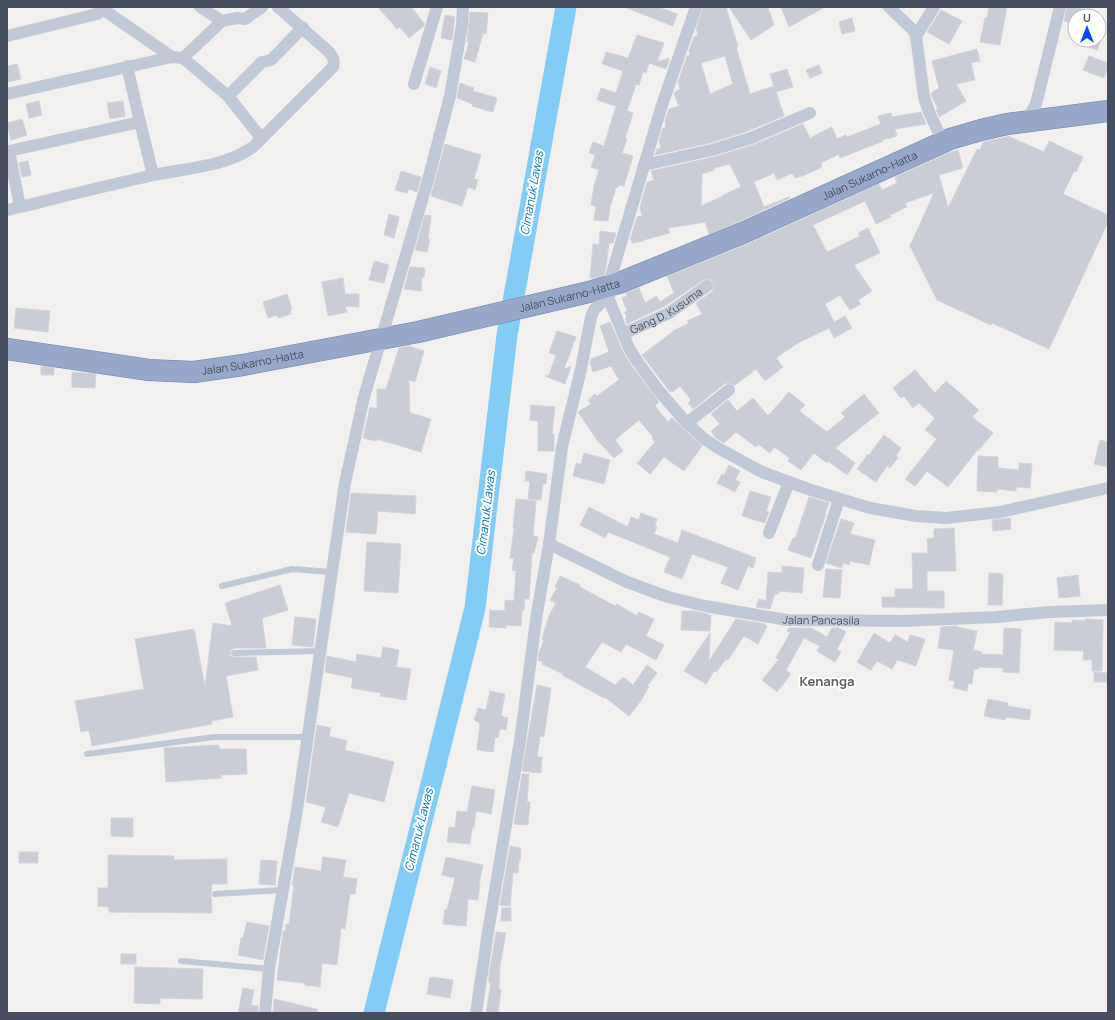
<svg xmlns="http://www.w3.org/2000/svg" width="1115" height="1020" font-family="Manrope,sans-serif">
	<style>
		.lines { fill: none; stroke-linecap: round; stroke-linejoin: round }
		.river { stroke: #82ccf5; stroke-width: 21 }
		.building { fill: #cacdd5; stroke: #d2d4db; fill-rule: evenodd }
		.trunk-casing { stroke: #6d83af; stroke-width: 22 }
		.service { stroke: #c1c9d6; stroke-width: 6 }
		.minor { stroke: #c1c9d6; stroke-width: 12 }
		.trunk { stroke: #97a8ca; stroke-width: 21 }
		.labels { text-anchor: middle; stroke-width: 4; stroke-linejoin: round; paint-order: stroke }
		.street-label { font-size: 11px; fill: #454f5f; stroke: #fff }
		.water-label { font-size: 12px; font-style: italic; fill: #0075b7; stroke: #fff }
		.quarter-label { font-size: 13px; font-weight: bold; fill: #5b5e65; stroke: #fff }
	</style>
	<rect width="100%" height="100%" fill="#f2efef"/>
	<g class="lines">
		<path class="river" d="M 374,1013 L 475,608 L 507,335 L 566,7"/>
	</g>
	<path class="building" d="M 378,7 L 411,7 L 424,23 L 424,26 L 409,38 L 400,27 L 397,29 Z
		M 624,7 L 658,7 L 677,14 L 673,26 Z
		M 703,7 L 726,7 L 738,47 L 736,47 L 750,94 L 774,86 L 770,74 L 787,69 L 793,87 L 776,92 L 784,116 L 748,131 L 710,143 L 655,155 L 657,149 L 661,148 L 659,141 L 663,128 L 666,127 L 665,121 L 669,109 L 679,106 L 674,93 L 680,89 L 678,82 L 687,56 L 690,55 L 689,51 L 694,37 L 698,35 L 696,29 ZM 725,56 L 733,84 L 710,94 L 701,63 Z
		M 729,7 L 768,7 L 774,25 L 751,40 Z
		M 781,7 L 825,7 L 789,27 Z
		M 989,7 L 1007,7 L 1000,45 L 980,42 L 985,18 L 987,18 Z
		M 1067,7 L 1082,7 L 1080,16 L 1075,16 L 1075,24 L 1064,21 Z
		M 941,10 L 962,21 L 949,44 L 927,32 Z
		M 470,12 L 488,13 L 486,34 L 483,33 L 475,62 L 464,59 L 469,42 L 467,42 Z
		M 445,15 L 455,17 L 452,40 L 441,38 Z
		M 852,18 L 855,31 L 842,34 L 839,22 Z
		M 637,35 L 664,43 L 657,62 L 669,58 L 669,61 L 666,69 L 649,63 L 646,73 L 643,72 L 639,85 L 636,84 L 627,111 L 633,113 L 625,138 L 627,139 L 622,153 L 633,156 L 624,186 L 619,185 L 618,188 L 616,187 L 610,207 L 608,221 L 594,220 L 596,206 L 591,205 L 594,186 L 599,170 L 591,167 L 595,155 L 589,153 L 593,142 L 604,146 L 616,106 L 597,100 L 601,88 L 616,93 L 623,71 L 602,64 L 606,52 L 628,58 Z
		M 1072,40 L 1101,40 L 1097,50 Z
		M 977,49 L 980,61 L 971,63 L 975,80 L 956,84 L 966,101 L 939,117 L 936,109 L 938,109 L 931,95 L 931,93 L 939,88 L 932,61 Z
		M 1089,56 L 1108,63 L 1108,68 L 1104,78 L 1083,70 Z
		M 17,64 L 21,79 L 7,82 L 7,66 Z
		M 819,65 L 822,73 L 810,78 L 806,70 Z
		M 430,67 L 441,71 L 436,88 L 425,84 Z
		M 460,83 L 474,88 L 473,91 L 497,98 L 493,112 L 472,106 L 473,104 L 457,98 Z
		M 39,101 L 42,115 L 29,118 L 26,104 Z
		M 123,101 L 125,116 L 110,119 L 107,103 Z
		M 921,112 L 926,124 L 895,129 L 897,136 L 882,140 L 883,141 L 840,158 L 839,154 L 821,163 L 822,167 L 805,175 L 795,178 L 792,173 L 777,180 L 774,173 L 754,182 L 764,207 L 789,197 L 790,198 L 740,221 L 709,234 L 705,222 L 668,228 L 670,233 L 644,240 L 644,241 L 632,243 L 632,240 L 630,240 L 637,217 L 642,216 L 640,207 L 647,182 L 654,180 L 651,171 L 714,157 L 753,145 L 803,124 L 810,138 L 832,127 L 837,139 L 846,135 L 847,137 L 881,124 L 878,116 L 891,113 L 892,117 ZM 730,164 L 741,187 L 723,195 L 723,196 L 701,206 L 702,174 L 714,170 L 714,168 Z
		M 22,119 L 27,135 L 11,140 L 7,123 Z
		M 1011,136 L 1010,137 L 1044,152 L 1049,141 L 1083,157 L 1076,172 L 1074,171 L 1063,194 L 1108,215 L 1108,222 L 1049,349 L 992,323 L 991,325 L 937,300 L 910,246 L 934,193 L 905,203 L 907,207 L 890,215 L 891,217 L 876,224 L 865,201 L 813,225 L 827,252 L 860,236 L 858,233 L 868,228 L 880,253 L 854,265 L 872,291 L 858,300 L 861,304 L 850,310 L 840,295 L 825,304 L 834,322 L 845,316 L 852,328 L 834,338 L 829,328 L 798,343 L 776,358 L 783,367 L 765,381 L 756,369 L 735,385 L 728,383 L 724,384 L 693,409 L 688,403 L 691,400 L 680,386 L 673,392 L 672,391 L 670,392 L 642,355 L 675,330 L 689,323 L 687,321 L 702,314 L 696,303 L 712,292 L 714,285 L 710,279 L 703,280 L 665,306 L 627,324 L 625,318 L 627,317 L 624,312 L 627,311 L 622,298 L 627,296 L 626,293 L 639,288 L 645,303 L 656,296 L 660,302 L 674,293 L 667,276 L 750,243 L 879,184 L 882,190 L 897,183 L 895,177 L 948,153 L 958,150 L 963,168 L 939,175 L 948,208 L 977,149 L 980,150 L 983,142 Z
		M 445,144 L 481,155 L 474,179 L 478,180 L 475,190 L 468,187 L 462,206 L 431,196 Z
		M 28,161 L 31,175 L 22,177 L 19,163 Z
		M 401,171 L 421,177 L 417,192 L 409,189 L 407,193 L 395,190 Z
		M 389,214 L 399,217 L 394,238 L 384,235 Z
		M 425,215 L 431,216 L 428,239 L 430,239 L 427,252 L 415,250 Z
		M 600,231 L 616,233 L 613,243 L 609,243 L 606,267 L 604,275 L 594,278 L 590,278 L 593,244 L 599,245 Z
		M 374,261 L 389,265 L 384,283 L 369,280 Z
		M 410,267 L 425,268 L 424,277 L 422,277 L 421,291 L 404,289 Z
		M 343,278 L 345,294 L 359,294 L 359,307 L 345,306 L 347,312 L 328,316 L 322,282 Z
		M 287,294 L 292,310 L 290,310 L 291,314 L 278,318 L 277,315 L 268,318 L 263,302 Z
		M 16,308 L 50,311 L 48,332 L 14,328 Z
		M 610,322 L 623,352 L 631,365 L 659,402 L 655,406 L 668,422 L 672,418 L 702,446 L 684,471 L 664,457 L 650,474 L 637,463 L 655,442 L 652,438 L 653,437 L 639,420 L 615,440 L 623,451 L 614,458 L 597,440 L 578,412 L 591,404 L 588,400 L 595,394 L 597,396 L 619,380 L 611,366 L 593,372 L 590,363 L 591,359 L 609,352 L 600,326 Z
		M 557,331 L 576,337 L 564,369 L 571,366 L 565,384 L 545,376 L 549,375 L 556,355 L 549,353 Z
		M 409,346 L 424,351 L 415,382 L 409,380 L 410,413 L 431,419 L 421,452 L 377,439 L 376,441 L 363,438 L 370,407 L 377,409 L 377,389 L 386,389 L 399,348 Z
		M 41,366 L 54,368 L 54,375 L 41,375 Z
		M 915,370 L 935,393 L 946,381 L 979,410 L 972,417 L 993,433 L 978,451 L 979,448 L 948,487 L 927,471 L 915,486 L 905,479 L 937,439 L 925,430 L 935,418 L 919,403 L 913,408 L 904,396 L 901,398 L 893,388 Z
		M 72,372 L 96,374 L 95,388 L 72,387 Z
		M 789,392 L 805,405 L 799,411 L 827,432 L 845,417 L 841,413 L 864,394 L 879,413 L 835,448 L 855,463 L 847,475 L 828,461 L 827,463 L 814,453 L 801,470 L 788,461 L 790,458 L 774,447 L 770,453 L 758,444 L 756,447 L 736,432 L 724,443 L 716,438 L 711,431 L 720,424 L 711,414 L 728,400 L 737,411 L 753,398 L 768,416 Z
		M 531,405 L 555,407 L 552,434 L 554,434 L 554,451 L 538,451 L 538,421 L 530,420 Z
		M 884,435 L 901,448 L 896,456 L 898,458 L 890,468 L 887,466 L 876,482 L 857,469 L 868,454 L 869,455 Z
		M 1100,440 L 1108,442 L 1108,467 L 1094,464 Z
		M 584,453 L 610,460 L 604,484 L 573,476 L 576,463 L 581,464 Z
		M 978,456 L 998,457 L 998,468 L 1019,470 L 1019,463 L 1032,464 L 1030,488 L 1016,487 L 1016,491 L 997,489 L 997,492 L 977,491 Z
		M 729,465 L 740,471 L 735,480 L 740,482 L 735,492 L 717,483 L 722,474 L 724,475 Z
		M 526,471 L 547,474 L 546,484 L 543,483 L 541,500 L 528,499 L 530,481 L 525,481 Z
		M 750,491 L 771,497 L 766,511 L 769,512 L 765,523 L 742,516 Z
		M 351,493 L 416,496 L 415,514 L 378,511 L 376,534 L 346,532 Z
		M 809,497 L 829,503 L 825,513 L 826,514 L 811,558 L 788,550 L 793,538 L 795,539 Z
		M 516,499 L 536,501 L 533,536 L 538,537 L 534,553 L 532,553 L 529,599 L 525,599 L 524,610 L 522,610 L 521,626 L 506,625 L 506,628 L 489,627 L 490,610 L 505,611 L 505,600 L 514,601 L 516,571 L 512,570 L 514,558 L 510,558 L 514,529 L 513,528 Z
		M 589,507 L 628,527 L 631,517 L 639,520 L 641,513 L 657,519 L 655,526 L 657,527 L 654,534 L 678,543 L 682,530 L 756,558 L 753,568 L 748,566 L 738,590 L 721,583 L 728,567 L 692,554 L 682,579 L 664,572 L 670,557 L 608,532 L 605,538 L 580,525 Z
		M 1010,518 L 1011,529 L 993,531 L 992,520 Z
		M 841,519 L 854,523 L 850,534 L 875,540 L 869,565 L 850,561 L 849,565 L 843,563 L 842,568 L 826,563 Z
		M 954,528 L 956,571 L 927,571 L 927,591 L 944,591 L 944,608 L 882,607 L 882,597 L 895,597 L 895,589 L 913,589 L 912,553 L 928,553 L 927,539 L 934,538 L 934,529 Z
		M 367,542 L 401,544 L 398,593 L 364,591 Z
		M 782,566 L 804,568 L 802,593 L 779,591 L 779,594 L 775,594 L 770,609 L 756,607 L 759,599 L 766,601 L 768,572 L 782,573 Z
		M 826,569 L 842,570 L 840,598 L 823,597 Z
		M 989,573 L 1003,574 L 1002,605 L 988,605 Z
		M 1078,575 L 1080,596 L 1059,598 L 1057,578 Z
		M 560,576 L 580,585 L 580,587 L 615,606 L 617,604 L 637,616 L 639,612 L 654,619 L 646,636 L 664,645 L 656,660 L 626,644 L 621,652 L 602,642 L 585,667 L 615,685 L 623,677 L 633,685 L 647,665 L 657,673 L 647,686 L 649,687 L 640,702 L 629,716 L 605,697 L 604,698 L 562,675 L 563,674 L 542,664 L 543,662 L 538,660 L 539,653 L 544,640 L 542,639 L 549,616 L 556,603 L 550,600 L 557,588 L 555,587 Z
		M 280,585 L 288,610 L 262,618 L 266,648 L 234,648 L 230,651 L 230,656 L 234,657 L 256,657 L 258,670 L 226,676 L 233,717 L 212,721 L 212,724 L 92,746 L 89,730 L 81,732 L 75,701 L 144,689 L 135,639 L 194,629 L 205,687 L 213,623 L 232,626 L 225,603 Z
		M 682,611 L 695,611 L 711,615 L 710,631 L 681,630 Z
		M 295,617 L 316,619 L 313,647 L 292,645 Z
		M 736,619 L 765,624 L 765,625 L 767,626 L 758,644 L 744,636 L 728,660 L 726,659 L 716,672 L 714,671 L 706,684 L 684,671 L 710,633 L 709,661 Z
		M 1085,619 L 1103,620 L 1102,671 L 1092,671 L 1092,660 L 1083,660 L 1084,651 L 1054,650 L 1055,622 L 1072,623 L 1072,620 L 1085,621 Z
		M 957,626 L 957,627 L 977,631 L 973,650 L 982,652 L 981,654 L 1003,655 L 1004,628 L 1021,629 L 1019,673 L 1003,672 L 1003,668 L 979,667 L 979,669 L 974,669 L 972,684 L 968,683 L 967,691 L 953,688 L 955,681 L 949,680 L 954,650 L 938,648 L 941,627 Z
		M 789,628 L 811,628 L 827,637 L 832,628 L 839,628 L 846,632 L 837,649 L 841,652 L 835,662 L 817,651 L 820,646 L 804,638 L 786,670 L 791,674 L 777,692 L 762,680 L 779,659 L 776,658 L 790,633 L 787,631 Z
		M 874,633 L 890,643 L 895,635 L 908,642 L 910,635 L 925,639 L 916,666 L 897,660 L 892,669 L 877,661 L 871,670 L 857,662 Z
		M 383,647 L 399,650 L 396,667 L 411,669 L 406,700 L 380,696 L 381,693 L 351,688 L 353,678 L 325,672 L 327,656 L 356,662 L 357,654 L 381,658 Z
		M 1094,672 L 1108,673 L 1108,682 L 1094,682 Z
		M 537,685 L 551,688 L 544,737 L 540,736 L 537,757 L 542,757 L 541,773 L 522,771 Z
		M 490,691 L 505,694 L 501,716 L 508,718 L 506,730 L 500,729 L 498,738 L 495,737 L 493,752 L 477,750 L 480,723 L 474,720 L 478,708 L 486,710 Z
		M 988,699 L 1008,703 L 1008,706 L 1031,710 L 1029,720 L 1006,717 L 1005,720 L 984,716 Z
		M 317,725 L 331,728 L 329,736 L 347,741 L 345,750 L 394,762 L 384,802 L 349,793 L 338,827 L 321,822 L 326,807 L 306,802 Z
		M 219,745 L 219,749 L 246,749 L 247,774 L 221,775 L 221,778 L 166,782 L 164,748 Z
		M 522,774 L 529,774 L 527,802 L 530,802 L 528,825 L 514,824 Z
		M 472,786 L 495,790 L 491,814 L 476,811 L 474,828 L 472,828 L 470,844 L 447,842 L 449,827 L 455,828 L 457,811 L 467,812 Z
		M 111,818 L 133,818 L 133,837 L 111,836 Z
		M 510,846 L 521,848 L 520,861 L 519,860 L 518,873 L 513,873 L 510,906 L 500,905 Z
		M 19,852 L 38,852 L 38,863 L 19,863 Z
		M 108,855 L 174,856 L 174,860 L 227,859 L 227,884 L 212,884 L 211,894 L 212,913 L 109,912 L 109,907 L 98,906 L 98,888 L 108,888 Z
		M 323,857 L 346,860 L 343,877 L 357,879 L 355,894 L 350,894 L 345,929 L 341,928 L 337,965 L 322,963 L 320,987 L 305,985 L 305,983 L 277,980 L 283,931 L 285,931 L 286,924 L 289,924 L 294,885 L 292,885 L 295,867 L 321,871 Z
		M 446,857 L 483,865 L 479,884 L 480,884 L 478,900 L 468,899 L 466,926 L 443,924 L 445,909 L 447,910 L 455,878 L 442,875 Z
		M 261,860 L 277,861 L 275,885 L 259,884 Z
		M 502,908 L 511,908 L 511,921 L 501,921 Z
		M 247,922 L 269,926 L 263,960 L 238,955 L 241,938 L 243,938 Z
		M 496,932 L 506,933 L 500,965 L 499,989 L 501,990 L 498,1013 L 486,1013 L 491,983 L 489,983 L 489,975 Z
		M 121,954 L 136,954 L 136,964 L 121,964 Z
		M 135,967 L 203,969 L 202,999 L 160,998 L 160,1004 L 134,1003 Z
		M 430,977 L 453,980 L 450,998 L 427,994 Z
		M 243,988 L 254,990 L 251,1005 L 258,1006 L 258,1013 L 238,1013 Z
		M 274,999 L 317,1009 L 317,1013 L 273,1013 Z"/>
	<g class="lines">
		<defs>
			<g id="trunk">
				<path id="s3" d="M 7,349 L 149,370 L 194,372 L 243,365 L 418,332 L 589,292 L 619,283 L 745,232 L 950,139 L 981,130 L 1007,124 L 1108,111"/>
			</g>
		</defs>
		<use href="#trunk" class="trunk-casing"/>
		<path class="service" d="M 222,586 L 292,569 L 332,572
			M 234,653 L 321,651
			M 87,754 L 214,737 L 308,737
			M 215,894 L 282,890
			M 181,961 L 269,969"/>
		<g class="minor">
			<path d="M 106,7 L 104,10 L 172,57"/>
			<path d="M 200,7 L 222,21"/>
			<path d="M 889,7 L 913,30 L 916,36 L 924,97 L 929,112 L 943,142"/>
			<path d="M 7,36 L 97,14 L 104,10 L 100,7"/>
			<path d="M 916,36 L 934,7"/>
			<path d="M 183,58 L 228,96 L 261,138"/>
			<path d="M 127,66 L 140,122 L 153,175"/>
			<path d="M 414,84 L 437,7"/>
			<path d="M 7,94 L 172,57 L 183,58 L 222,21 L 237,18 L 245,19 L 262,7"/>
			<path d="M 228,96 L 262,62 L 271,60 L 281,50 L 303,27"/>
			<path d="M 1026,121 L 1036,104 L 1060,7"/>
			<path d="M 644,165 L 712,150 L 751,138 L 810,113"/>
			<path d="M 20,207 C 65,196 109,185 154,175 C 187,168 225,167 253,147 L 333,67 C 335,59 333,57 328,51 L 278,7"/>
			<path d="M 7,210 L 20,207 L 9,151 L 140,122"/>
			<path d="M 608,287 L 662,105 L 696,7"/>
			<path d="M 607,295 L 629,348 L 637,361 L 659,391 L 683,419 L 703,438 L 718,448 L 762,472 L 808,489 L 870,508 L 916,516 L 946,518 L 1000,512 L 1108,488"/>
			<path id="s1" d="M 623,334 L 669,313 L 707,286"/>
			<path d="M 687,423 L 729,390"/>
			<path d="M 769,533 L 789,482"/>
			<path id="s2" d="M 549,544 L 627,582 L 668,597 L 705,606 L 787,620 L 903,621 L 996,617 L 1050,612 L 1108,610"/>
			<path d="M 818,565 L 839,499"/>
			<path d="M 265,1013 L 269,969 L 297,810 L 345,483 L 364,397 L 428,180 L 450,96 L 462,25 L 463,7"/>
			<path d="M 476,1013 L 488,932 L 520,741 L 537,613 L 549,544 L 562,447 L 581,369 L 591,317 L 594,310 L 616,287"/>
		</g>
		<use href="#trunk" class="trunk"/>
	</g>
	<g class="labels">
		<g class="street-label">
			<text dy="4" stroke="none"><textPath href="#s3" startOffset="896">Jalan Sukarno-Hatta</textPath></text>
			<text dy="4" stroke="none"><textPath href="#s3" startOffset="572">Jalan Sukarno-Hatta</textPath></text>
			<text dy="4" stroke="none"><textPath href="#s1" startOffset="49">Gang D. Kusuma</textPath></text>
			<text dy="4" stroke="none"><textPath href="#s3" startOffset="248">Jalan Sukarno-Hatta</textPath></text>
			<text dy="4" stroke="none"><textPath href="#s2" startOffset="286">Jalan Pancasila</textPath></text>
		</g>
		<g class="water-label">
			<text transform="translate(532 193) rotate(-80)" y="4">Cimanuk Lawas</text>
			<text transform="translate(486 513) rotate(-83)" y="4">Cimanuk Lawas</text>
			<text transform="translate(419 830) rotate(-76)" y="4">Cimanuk Lawas</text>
		</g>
		<g class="quarter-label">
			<text x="827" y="686">Kenanga</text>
		</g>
	</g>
	<rect width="1115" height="1020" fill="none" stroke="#454f5f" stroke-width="16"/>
	<g transform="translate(1087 28)"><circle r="19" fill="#ffffff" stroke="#b5b9bf"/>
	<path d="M0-3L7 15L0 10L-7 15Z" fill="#064bf5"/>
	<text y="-6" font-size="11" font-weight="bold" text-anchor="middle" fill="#454f5f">U</text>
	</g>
</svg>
